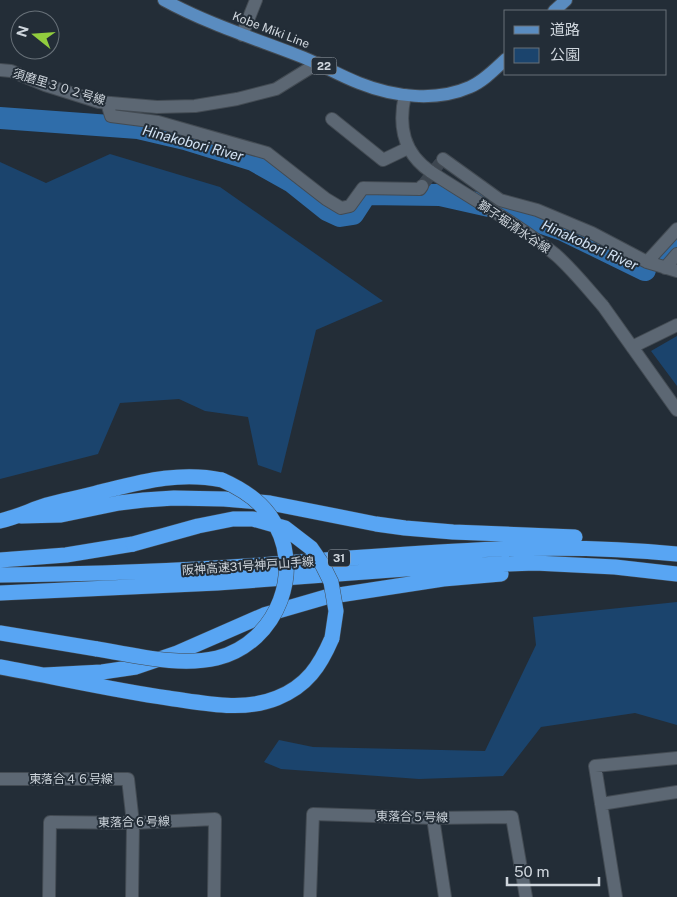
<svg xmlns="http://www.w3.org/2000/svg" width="677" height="897" font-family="'Public Sans','Noto Sans JP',sans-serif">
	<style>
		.green { fill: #1b446d }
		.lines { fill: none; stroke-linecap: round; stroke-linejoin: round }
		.river { stroke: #2f6daa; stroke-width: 22 }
		.minor-tunnel { stroke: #3d4650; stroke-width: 12; stroke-dasharray: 12 6; stroke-linecap: butt }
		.minor-casing { stroke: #434b53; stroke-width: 14 }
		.major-casing { stroke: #434b53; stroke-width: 14 }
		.highway-casing { stroke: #434b53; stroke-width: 16 }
		.minor { stroke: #5c6773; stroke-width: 12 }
		.major { stroke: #5a8cc0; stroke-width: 12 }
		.highway { stroke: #58a5f3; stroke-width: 15 }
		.minor-bridge-casing { stroke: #434b53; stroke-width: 14; stroke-linecap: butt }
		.highway-bridge-casing { stroke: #434b53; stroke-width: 16; stroke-linecap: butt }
		.minor-bridge { stroke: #5c6773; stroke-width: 12 }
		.highway-bridge { stroke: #58a5f3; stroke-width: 15 }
		.labels { text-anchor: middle; stroke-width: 4; stroke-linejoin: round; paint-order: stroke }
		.shield { fill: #232d37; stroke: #9ba3ab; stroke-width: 1 }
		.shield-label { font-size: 11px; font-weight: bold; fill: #cfd6dd }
		.street-label { font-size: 12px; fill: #cfd6dd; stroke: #232d37 }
		.water-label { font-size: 14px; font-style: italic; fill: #d3e3f4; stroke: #232d37 }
	</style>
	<rect width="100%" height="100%" fill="#232d37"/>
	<path class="green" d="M 110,154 L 220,187 L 383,301 L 316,330 L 281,473 L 258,465 L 248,417 L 205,411 L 179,399 L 120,403 L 98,454 L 0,479 L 0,162 L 46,183 Z
		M 677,336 L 677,386 L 651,351 Z
		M 677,602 L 677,725 L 635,713 L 541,727 L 503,776 L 419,779 L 281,769 L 264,762 L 279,740 L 313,747 L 485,751 L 536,645 L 533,617 Z"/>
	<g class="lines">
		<path class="river" d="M 0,118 L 138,128 L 185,139 L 253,160 L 292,182 L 327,210 L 340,216 L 353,214 L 366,194 L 440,195 L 498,208 L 563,230 L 645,270
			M 666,255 L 677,242"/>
		<path class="minor-tunnel" d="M 422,186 L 443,159"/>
		<defs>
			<path id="minor" d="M 242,35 L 256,0
				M 0,70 L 11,71 L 45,85 L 99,102 L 157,107 L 195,106 L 237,99 L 276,89 L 318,63
				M 405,95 C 398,126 403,153 431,172
				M 107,103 L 111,116 L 158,122 L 267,153 L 326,199 L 341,208 L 350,206 L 363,188 L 420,189 L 422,186
				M 332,119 L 383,160 L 408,148
				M 443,159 L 500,200 L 537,210 L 592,233 L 647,262 L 677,271
				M 647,262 L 677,229
				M 665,268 L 677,254
				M 603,306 L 677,410
				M 632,347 L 677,325
				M 0,779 L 128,779 L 133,823 L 132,897
				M 601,804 L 677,792
				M 433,818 L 445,897
				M 49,897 L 50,822 L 133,823 L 215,819 L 214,897
				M 310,897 L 313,814 L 433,818 L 512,817 L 526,897
				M 616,897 L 595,766 L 677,758"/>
			<path id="major" d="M 164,0 C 206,23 253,38 297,55 C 319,63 338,75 359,83 C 394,97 436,102 470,87 C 484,81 495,69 506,59
				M 554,11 L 566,0"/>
			<path id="highway" d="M 21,516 L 61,515 L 119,503 L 144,500 L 174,498 L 224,499 L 270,503 L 376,524 L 405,528 L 453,532 L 575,537
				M 0,521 C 17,517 31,510 47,505 C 65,500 83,497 100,492 C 141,482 179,471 222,480
				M 0,560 L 66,555 L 133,544
				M 0,575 C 91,574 182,571 273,564 C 408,554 541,540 677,554
				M 0,593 L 217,583 L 446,566 L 535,563 L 615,567 L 677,574
				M 0,633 L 97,649
				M 0,667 C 56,677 112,690 168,698 C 204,703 243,712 277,698 C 307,686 320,666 332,638
				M 45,675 L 102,672 L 136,667 L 177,653 L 264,615 L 326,597 L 443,579 L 501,574"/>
		</defs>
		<use href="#minor" class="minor-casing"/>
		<use href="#major" class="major-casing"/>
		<use href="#highway" class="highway-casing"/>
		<use href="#minor" class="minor"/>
		<use href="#major" class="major"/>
		<use href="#highway" class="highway"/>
		<defs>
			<path id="minor-bridge" d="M 431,172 C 472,199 518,224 556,255 C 573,270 588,289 603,306"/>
			<path id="highway-bridge" d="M 133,544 L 198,526 L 233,519 L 253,519 L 285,528 L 311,548 L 322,564 L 331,582 L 336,611 L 332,638
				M 97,649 C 136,655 178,667 217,658 C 278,643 307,567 270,516 C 258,499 240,488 222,480"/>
		</defs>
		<use href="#minor-bridge" class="minor-bridge-casing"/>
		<use href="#highway-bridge" class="highway-bridge-casing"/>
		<use href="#minor-bridge" class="minor-bridge"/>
		<use href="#highway-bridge" class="highway-bridge"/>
	</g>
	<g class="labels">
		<g class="shield">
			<rect x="311.5" y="57.5" width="25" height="17" rx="4"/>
			<rect x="328" y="549.5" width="22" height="17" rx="4"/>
		</g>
		<g class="shield-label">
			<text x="324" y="70">22</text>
			<text x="339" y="562">31</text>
		</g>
		<g class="street-label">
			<text transform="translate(271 30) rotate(21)" y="4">Kobe Miki Line</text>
			<text transform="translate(59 87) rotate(17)" y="4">須磨里３０２号線</text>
			<text transform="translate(514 227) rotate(34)" y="4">獅子堀清水谷線</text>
			<text transform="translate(248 566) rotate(-4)" y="4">阪神高速31号神戸山手線</text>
			<text x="71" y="783">東落合４６号線</text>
			<text transform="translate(412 817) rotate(1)" y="4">東落合５号線</text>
			<text transform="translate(134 822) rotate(-1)" y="4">東落合６号線</text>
		</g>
		<g class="water-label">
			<text transform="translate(193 143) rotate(15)" y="5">Hinakobori River</text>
			<text transform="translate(590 245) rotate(24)" y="5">Hinakobori River</text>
		</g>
	</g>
	<rect x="504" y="10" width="162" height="65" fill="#232d37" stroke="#687179"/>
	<rect x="514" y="26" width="25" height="8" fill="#5a8cc0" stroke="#687179"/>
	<text x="550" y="35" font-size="15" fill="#cfd6dd">道路</text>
	<rect x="514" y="48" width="25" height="15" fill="#1b446d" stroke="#687179"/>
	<text x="550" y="60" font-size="15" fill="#cfd6dd">公園</text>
	<g transform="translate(35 35) rotate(287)"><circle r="24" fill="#232d37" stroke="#687179"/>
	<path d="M0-4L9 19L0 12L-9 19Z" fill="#92cd3e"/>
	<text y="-8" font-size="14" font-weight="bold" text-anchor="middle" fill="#cfd6dd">N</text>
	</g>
	<path d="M507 877v8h92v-8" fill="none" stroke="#cfd6dd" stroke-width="2.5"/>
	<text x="514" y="877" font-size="15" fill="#cfd6dd" stroke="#232d37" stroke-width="4" paint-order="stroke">50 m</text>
</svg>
